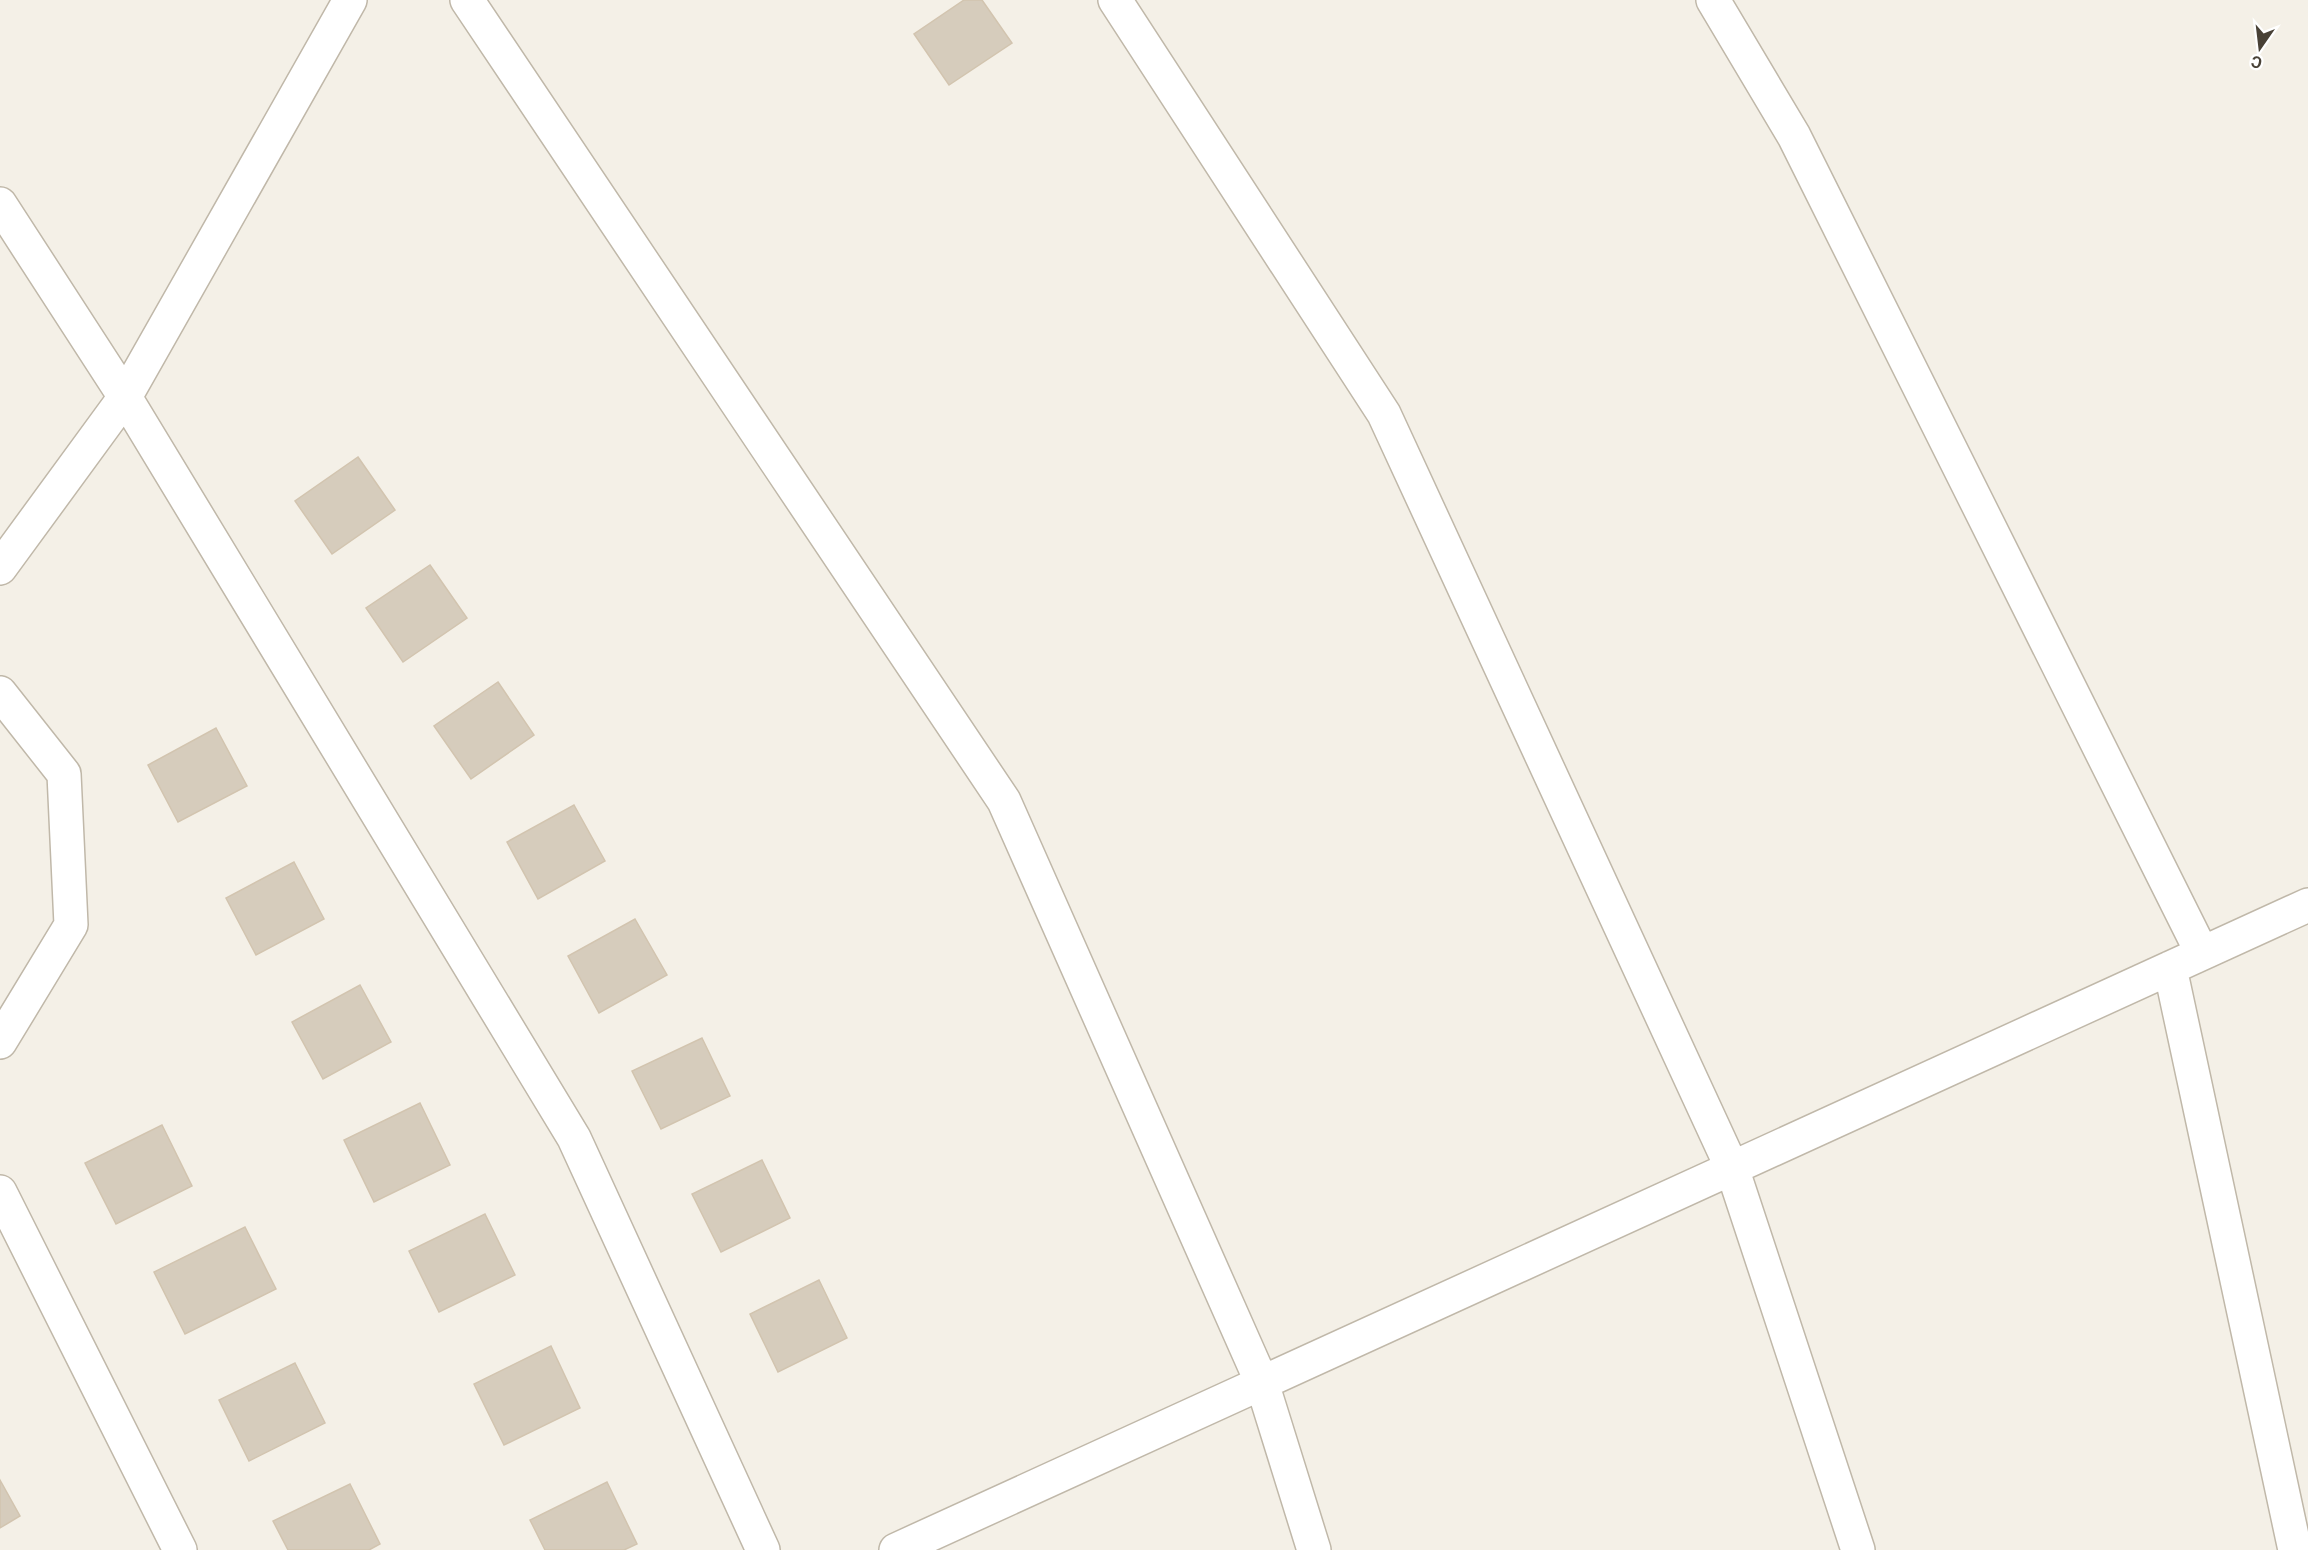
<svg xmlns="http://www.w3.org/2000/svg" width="2308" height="1550" font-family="Roboto,sans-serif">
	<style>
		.building { fill: #d6ccbc; stroke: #d2c4af; stroke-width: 1.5 }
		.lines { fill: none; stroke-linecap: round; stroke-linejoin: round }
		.minor-casing { stroke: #c0b8a9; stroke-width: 36 }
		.minor { stroke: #fff; stroke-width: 33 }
	</style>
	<rect width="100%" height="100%" fill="#f4f0e7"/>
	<path class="building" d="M 964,0 L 982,0 L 1012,43 L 949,85 L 914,34 Z
		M 358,457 L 395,510 L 332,554 L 295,501 Z
		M 430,565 L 467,618 L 403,662 L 366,608 Z
		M 498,682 L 534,735 L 471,779 L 434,726 Z
		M 216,728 L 247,786 L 178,822 L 148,765 Z
		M 574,805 L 605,861 L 538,899 L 507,842 Z
		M 294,862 L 324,919 L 256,955 L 226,898 Z
		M 635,919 L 667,975 L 599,1013 L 568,956 Z
		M 360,985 L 391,1042 L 323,1079 L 292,1022 Z
		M 702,1038 L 730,1096 L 661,1129 L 632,1071 Z
		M 420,1103 L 450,1165 L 374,1202 L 344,1140 Z
		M 162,1125 L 192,1186 L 116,1224 L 85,1163 Z
		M 762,1160 L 790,1218 L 721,1252 L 692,1194 Z
		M 485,1214 L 515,1275 L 439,1312 L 409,1251 Z
		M 245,1227 L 276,1289 L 185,1334 L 154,1272 Z
		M 819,1280 L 847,1338 L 778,1372 L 750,1314 Z
		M 551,1346 L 580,1408 L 504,1445 L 474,1384 Z
		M 295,1363 L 325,1423 L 249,1461 L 219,1400 Z
		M 0,1480 L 20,1516 L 0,1528 Z
		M 607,1482 L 637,1544 L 624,1550 L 545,1550 L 530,1520 Z
		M 350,1484 L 380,1544 L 369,1550 L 288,1550 L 273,1521 Z"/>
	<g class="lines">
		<defs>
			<path id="minor" d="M 467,0 L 1004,801 L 1262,1383 L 1314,1550
				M 1115,0 L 1384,414 L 1732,1168 L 1858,1550
				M 1713,0 L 1794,136 L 2202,953
				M 0,204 L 125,397 L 574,1138 L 763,1550
				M 0,568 L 125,397 L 350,0
				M 0,693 L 64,774 L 71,925 L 0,1042
				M 2170,968 L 2295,1550
				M 0,1192 L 180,1550
				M 896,1550 L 2308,905"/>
		</defs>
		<use href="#minor" class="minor-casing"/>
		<use href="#minor" class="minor"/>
	</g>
	<g transform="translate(2260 48) rotate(194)" stroke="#ffffff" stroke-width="4.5" paint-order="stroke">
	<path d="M0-4.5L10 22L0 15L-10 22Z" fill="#484136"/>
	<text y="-9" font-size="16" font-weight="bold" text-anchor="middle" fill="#484136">С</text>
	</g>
</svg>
